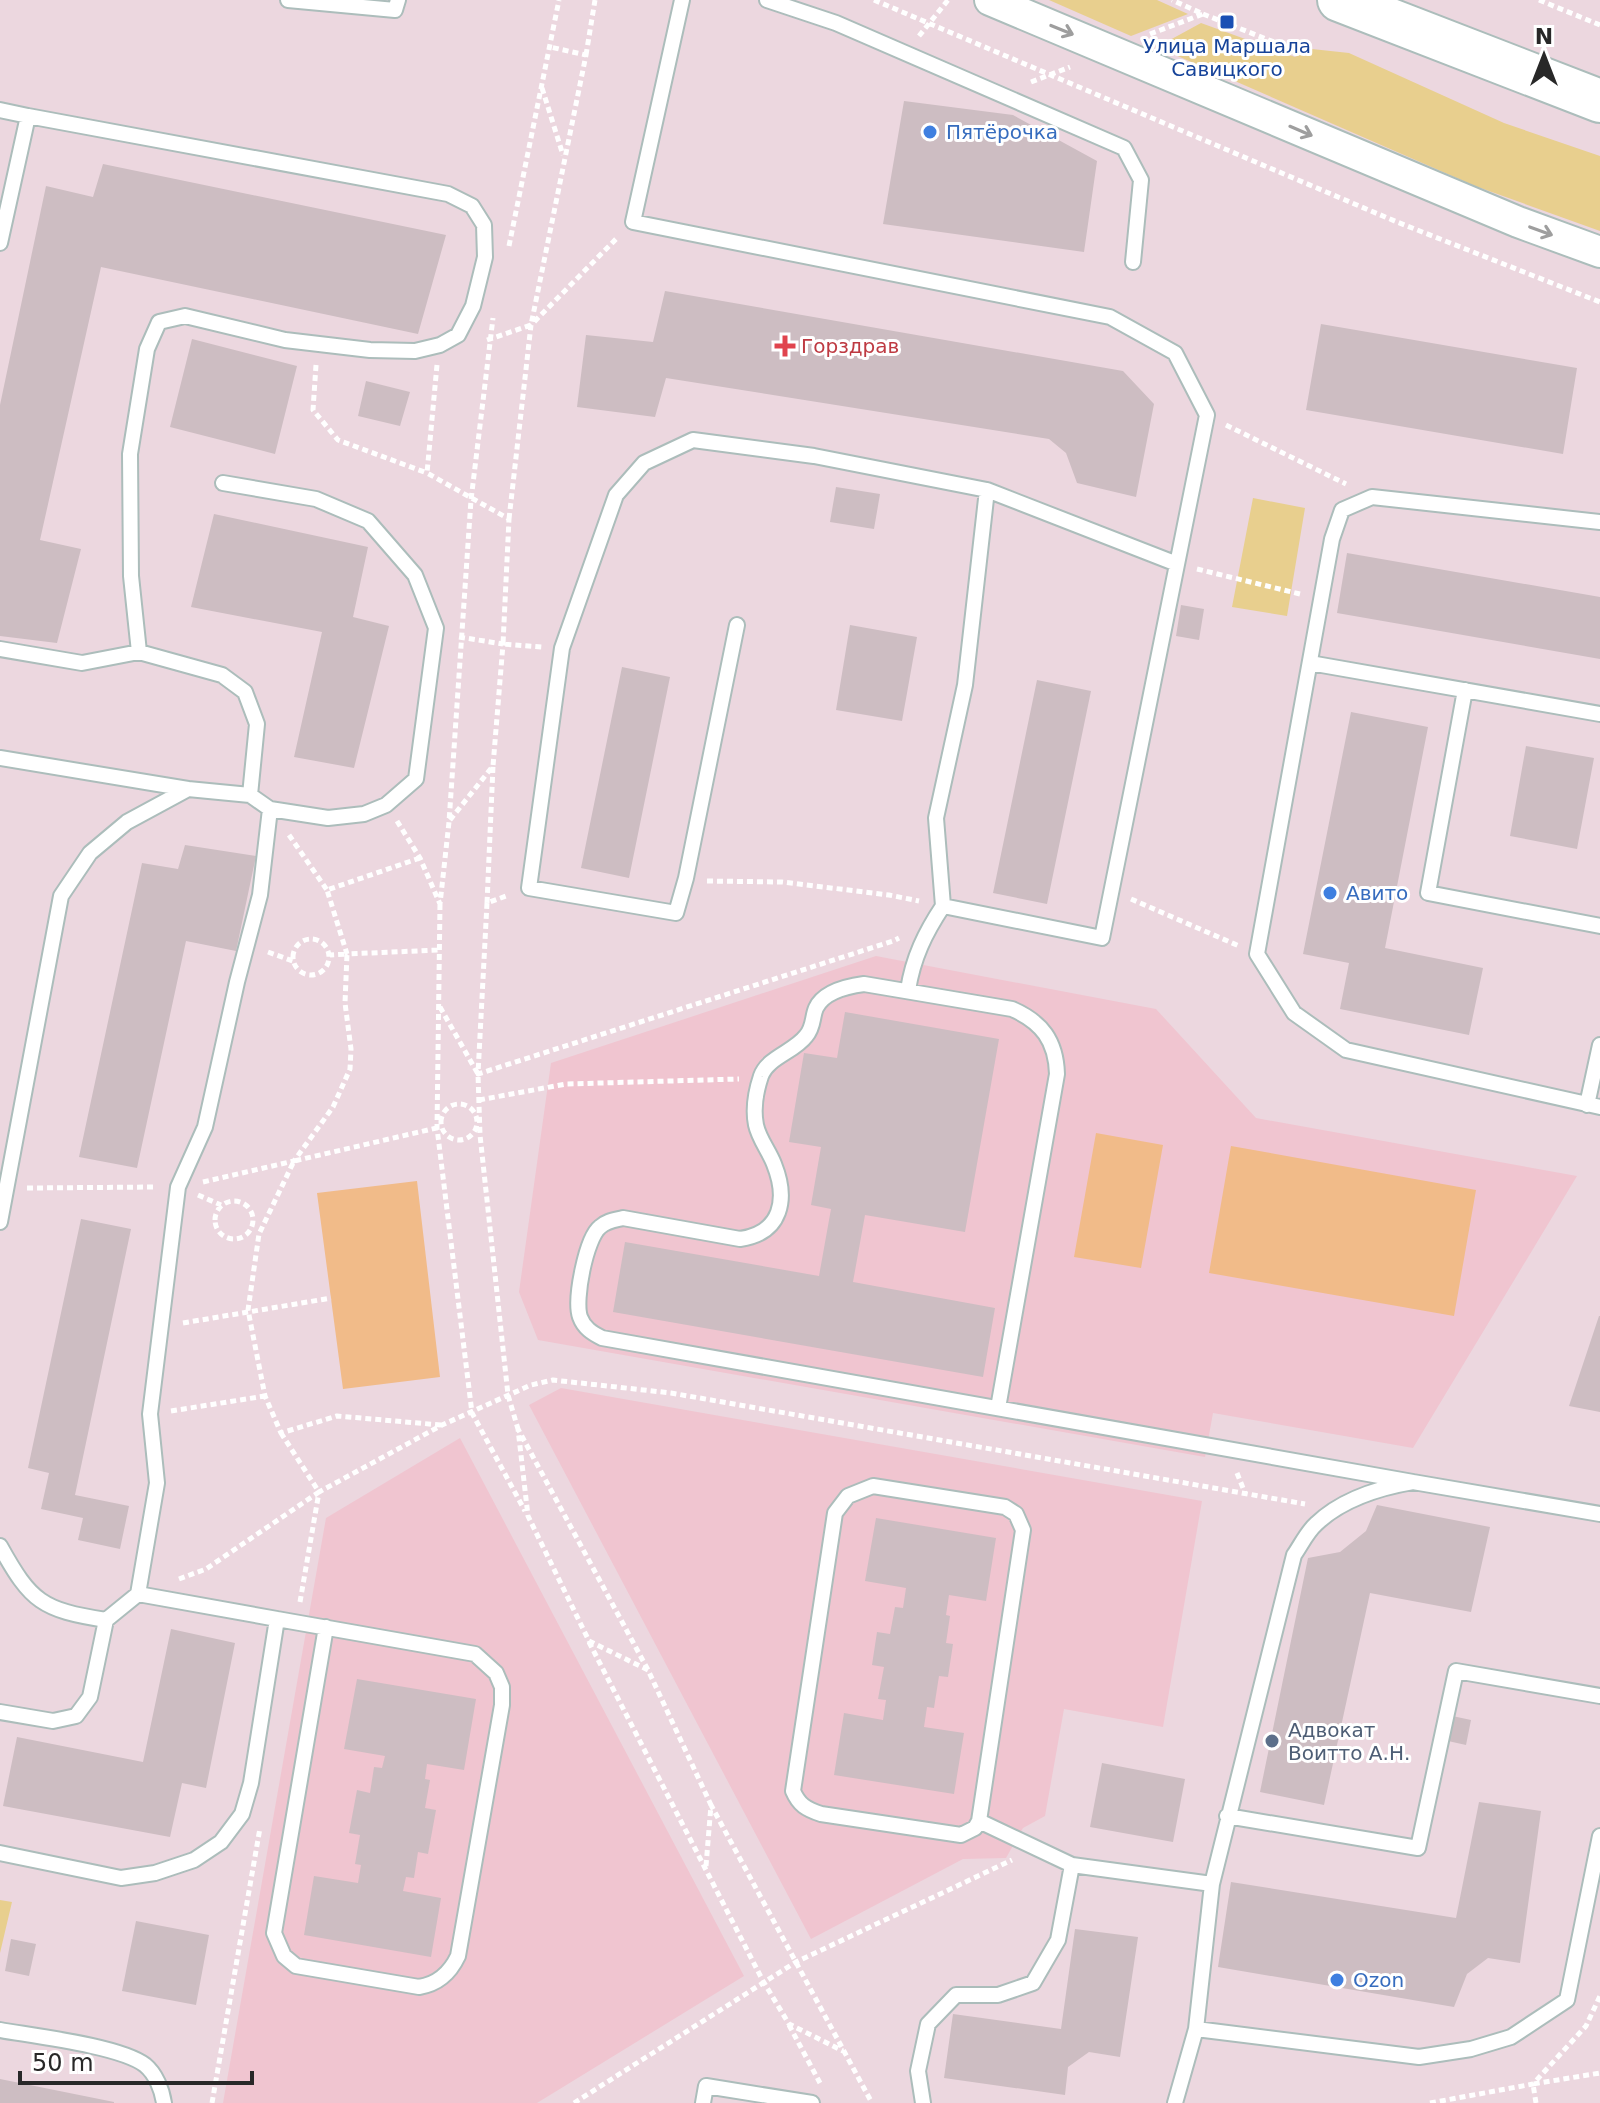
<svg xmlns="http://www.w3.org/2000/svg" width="1600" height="2103" font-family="'DejaVu Sans',sans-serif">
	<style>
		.education { fill: #f0c5d0 }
		.green { fill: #e8cf8e }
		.pitch { fill: #f1bb89 }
		.building { fill: #cdbdc2 }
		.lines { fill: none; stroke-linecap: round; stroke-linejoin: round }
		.lane-casing { stroke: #acbdbb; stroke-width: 18 }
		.street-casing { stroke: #acbdbb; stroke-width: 34 }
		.secondary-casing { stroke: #acbdbb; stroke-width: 46 }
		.path { stroke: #fff; stroke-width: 5; stroke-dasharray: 6 4; stroke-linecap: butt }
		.lane { stroke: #fff; stroke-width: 14 }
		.street { stroke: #fff; stroke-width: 30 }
		.secondary { stroke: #fff; stroke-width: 42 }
		.oneway { stroke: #9e9e9e }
		.transit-dot { fill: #1a4fb4; stroke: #fff; stroke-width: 3 }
		.shop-dot { fill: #3f7fe0; stroke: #fff; stroke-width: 3 }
		.health-dot { fill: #e0444e; stroke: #fff; stroke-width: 3 }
		.service-dot { fill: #5c6f8a; stroke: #fff; stroke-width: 3 }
		.labels { text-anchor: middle; stroke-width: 6; stroke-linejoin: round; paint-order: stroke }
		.transit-label { font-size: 20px; fill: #164399; stroke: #fff }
		.shop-label { font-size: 20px; fill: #366cbe; stroke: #fff; text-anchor: start }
		.health-label { font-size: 20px; fill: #be3a42; stroke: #fff; text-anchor: start }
		.service-label { font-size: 20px; fill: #4e5e75; stroke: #fff; text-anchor: start }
	</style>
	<rect width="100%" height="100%" fill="#ecd7df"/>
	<path class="education" d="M 876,956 L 1156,1009 L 1256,1118 L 1577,1176 L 1413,1448 L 1213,1413 L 1205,1457 L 538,1340 L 519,1292 L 551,1063 Z
		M 561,1388 L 1202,1501 L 1163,1727 L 1064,1709 L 1045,1816 L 1023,1828 L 1006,1858 L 963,1859 L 811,1939 L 529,1405 Z
		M 460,1438 L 744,1976 L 537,2103 L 223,2103 L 326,1518 Z"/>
	<path class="green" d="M 1049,0 L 1157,0 L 1188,14 L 1131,36 Z
		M 1201,23 L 1295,57 L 1312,49 L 1349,53 L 1504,123 L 1600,156 L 1600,231 L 1475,186 L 1157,47 Z
		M 1253,498 L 1305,508 L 1287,616 L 1232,607 Z
		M 0,1900 L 12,1902 L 0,1953 Z"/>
	<path class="pitch" d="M 1096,1133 L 1163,1145 L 1141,1268 L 1074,1257 Z
		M 1231,1146 L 1476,1190 L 1454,1316 L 1209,1273 Z
		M 417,1181 L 440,1377 L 343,1389 L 317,1193 Z"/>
	<path class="building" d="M 904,101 L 1013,115 L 1097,161 L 1084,252 L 883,224 Z
		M 103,164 L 446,235 L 418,334 L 101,267 L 40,540 L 81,549 L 57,643 L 0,636 L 0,405 L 46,186 L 93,197 Z
		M 665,291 L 1123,371 L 1154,404 L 1136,497 L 1077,483 L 1066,453 L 1049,439 L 666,378 L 655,417 L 577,407 L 586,335 L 653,342 Z
		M 1321,324 L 1577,368 L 1563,454 L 1306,410 Z
		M 192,339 L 297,366 L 275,454 L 170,427 Z
		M 366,381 L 410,392 L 400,426 L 358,416 Z
		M 836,487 L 880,494 L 874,529 L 830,522 Z
		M 214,514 L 368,547 L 353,617 L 389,626 L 354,768 L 294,757 L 322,632 L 191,607 Z
		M 1347,553 L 1600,597 L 1600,659 L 1337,613 Z
		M 1181,605 L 1204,609 L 1199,640 L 1176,636 Z
		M 850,625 L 917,637 L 902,721 L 836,710 Z
		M 622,667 L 670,677 L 629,878 L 581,868 Z
		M 1037,680 L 1091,691 L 1047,904 L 993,893 Z
		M 1351,712 L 1428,727 L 1385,948 L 1483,968 L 1469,1035 L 1340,1009 L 1349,963 L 1303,954 Z
		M 1526,746 L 1594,758 L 1577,849 L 1510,836 Z
		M 185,845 L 256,856 L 236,951 L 186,941 L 137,1168 L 79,1157 L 142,863 L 178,869 Z
		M 845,1012 L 999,1039 L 965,1232 L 865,1215 L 853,1282 L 995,1308 L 983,1377 L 613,1312 L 625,1242 L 819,1276 L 831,1209 L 811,1205 L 821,1147 L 789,1142 L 804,1053 L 837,1058 Z
		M 81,1219 L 131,1229 L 75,1495 L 129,1506 L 120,1549 L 78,1540 L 83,1518 L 41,1509 L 49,1473 L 28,1468 Z
		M 1599,1316 L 1600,1316 L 1600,1412 L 1569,1406 Z
		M 1377,1505 L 1490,1527 L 1471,1612 L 1370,1593 L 1324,1805 L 1260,1792 L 1308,1558 L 1340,1552 L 1366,1531 Z
		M 876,1518 L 996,1538 L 986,1601 L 949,1595 L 946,1615 L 950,1616 L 946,1643 L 953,1644 L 948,1677 L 939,1676 L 934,1708 L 927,1707 L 924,1727 L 964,1733 L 954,1794 L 834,1775 L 844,1713 L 883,1720 L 886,1700 L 878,1699 L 884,1667 L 872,1665 L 877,1632 L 890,1634 L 895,1607 L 903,1608 L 906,1588 L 865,1581 Z
		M 171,1629 L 235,1643 L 206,1788 L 182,1783 L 170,1837 L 3,1806 L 17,1737 L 143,1762 Z
		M 357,1679 L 476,1699 L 464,1770 L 427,1764 L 425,1779 L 430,1780 L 425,1808 L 436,1810 L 428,1854 L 418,1852 L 414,1878 L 406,1877 L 403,1891 L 441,1898 L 431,1957 L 304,1935 L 314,1876 L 358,1883 L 361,1865 L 355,1864 L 360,1835 L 349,1833 L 357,1790 L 370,1793 L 374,1767 L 382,1768 L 385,1756 L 344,1749 Z
		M 1443,1714 L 1471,1720 L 1466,1745 L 1439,1739 Z
		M 1102,1763 L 1185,1779 L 1173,1842 L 1090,1827 Z
		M 1479,1802 L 1541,1811 L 1520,1963 L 1488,1958 L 1467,1974 L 1454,2007 L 1218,1967 L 1231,1882 L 1456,1918 Z
		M 136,1921 L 209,1935 L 196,2005 L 122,1991 Z
		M 1075,1929 L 1138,1937 L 1120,2057 L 1089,2052 L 1068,2067 L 1065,2095 L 944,2078 L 953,2014 L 1061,2029 Z
		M 11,1939 L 36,1944 L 29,1976 L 5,1971 Z
		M 0,2079 L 114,2102 L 114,2103 L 0,2103 Z"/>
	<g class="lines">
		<defs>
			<path id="lane" d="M 288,0 L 395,10 L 398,0
				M 682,0 L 633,222 L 1110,317 L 1175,353 L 1207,415 L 1102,938 L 943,906 L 936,818 L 965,685 L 987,490
				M 767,0 L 836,23 L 1124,148 L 1141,180 L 1133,262
				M 0,110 L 28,116
				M 0,243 L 28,116 L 448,194 L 472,206 L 484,225 L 485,257 L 473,306 L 458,335 L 440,345 L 415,351 L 370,350 L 285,340 L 185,316 L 159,322 L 147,349 L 130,454 L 131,576 L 139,652
				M 223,483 L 316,499 L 368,521 L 415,575 L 436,628 L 416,779 L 386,805 L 364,814 L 328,818 L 270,809 L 250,795
				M 1600,522 L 1372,497 L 1342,510 L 1332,539 L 1257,954 L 1294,1013 L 1346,1050 L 1600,1107
				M 737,625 L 686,878 L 676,913 L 529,888 L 562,648 L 616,495 L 644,463 L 693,440 L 814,456 L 987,490 L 1177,564
				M 0,649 L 82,663 L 139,652 L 222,675 L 245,692 L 257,724 L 250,795 L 188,789
				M 1310,663 L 1600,714
				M 1465,690 L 1428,893 L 1600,926
				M 0,758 L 188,789 L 127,822 L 90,853 L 61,896 L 0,1222
				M 908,990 C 913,958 925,933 943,906
				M 1587,1105 L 1600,1045
				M 998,1408 L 1057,1074 C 1056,1041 1042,1022 1012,1009 L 864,984 C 849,986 824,991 816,1008 C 812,1017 814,1027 806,1036 C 794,1052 768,1057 761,1076 C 756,1091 753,1110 756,1125 C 759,1139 769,1151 774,1164 C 788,1199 782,1233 740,1239 L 623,1218 C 615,1220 606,1221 600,1227 C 586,1238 574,1300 580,1317 C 584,1328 592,1333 602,1338 L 1413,1482
				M 873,1486 L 1005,1507 L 1016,1514 L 1023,1530 L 979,1821 L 975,1828 L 961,1835 L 821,1814 C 806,1809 799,1805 793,1791 L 835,1513 L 848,1496 Z
				M 0,1546 C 31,1602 42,1610 106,1620
				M 277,1619 L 475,1654 L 496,1673 L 502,1687 L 502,1705 L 458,1956 C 450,1973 438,1984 419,1987 L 296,1966 L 284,1956 L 274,1933 L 326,1627
				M 0,1712 L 53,1721 L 76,1716 L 90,1697 L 106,1620 L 138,1594 L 157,1483 L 150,1414 L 178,1187 L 205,1127 L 237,982 L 260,895 L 270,809
				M 1227,1816 L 1418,1848 L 1456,1671 L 1600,1696
				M 979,1821 L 1072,1865
				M 0,1853 L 121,1878 L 155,1873 L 194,1860 L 221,1842 L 242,1814 L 251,1783 L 277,1619 L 138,1594
				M 1212,1884 L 1294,1555 C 1301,1545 1307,1532 1316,1524 C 1342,1499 1378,1488 1413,1482 L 1600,1514
				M 1196,2029 L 1419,2057 L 1471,2049 L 1511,2037 L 1567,2000 L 1600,1836
				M 0,2030 C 34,2036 120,2046 145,2065 C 156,2074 162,2090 164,2103
				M 703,2103 L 706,2086 L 812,2103
				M 923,2103 L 918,2071 L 928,2024 L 956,1995 L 998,1995 L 1033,1983 L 1058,1940 L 1072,1865 L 1212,1884 L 1196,2029 L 1175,2103"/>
			<path id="street" d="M 990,0 L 1518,222 L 1600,252"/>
			<path id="secondary" d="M 1339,0 L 1600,101"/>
		</defs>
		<use href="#lane" class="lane-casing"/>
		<use href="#street" class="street-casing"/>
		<use href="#secondary" class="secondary-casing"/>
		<path class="path" d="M 874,0 L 1397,222 L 1600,302
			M 1539,0 L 1600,25
			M 1203,14 L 1289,48
			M 1150,34 L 1203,14 L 1172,0
			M 919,36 L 948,0
			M 586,55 L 595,0
			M 1031,82 L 1070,67
			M 542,88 L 563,155
			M 509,246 L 559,0
			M 487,340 L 531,325 L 586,55 L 550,47
			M 316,365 L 313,410 L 338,440 L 427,473
			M 437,365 L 427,473 L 509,519 L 503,644 L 542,647
			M 1226,425 L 1346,484
			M 509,519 L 531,325 L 618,237
			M 1197,569 L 1300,594
			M 459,637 L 503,644 L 493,766
			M 450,820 L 493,766 L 487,903 L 509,895
			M 397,821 L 420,858 L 440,904 L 449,822 L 471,500 L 493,318
			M 289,835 L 327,890
			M 420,858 L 327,890 L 347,954 L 439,950
			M 707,881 L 782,882 L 889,895 L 919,901
			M 1131,899 L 1239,946
			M 487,903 L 478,1074 L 893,941 L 899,938
			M 440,904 L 437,1128 L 472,1413 L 525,1511
			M293 957a18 18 0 1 1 36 0a18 18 0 1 1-36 0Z
			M 268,952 L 293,961
			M 440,1007 L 478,1074 L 480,1135 L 508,1395 L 518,1429
			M 479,1100 L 566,1084 L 739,1079
			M441 1122a18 18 0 1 1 36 0a18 18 0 1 1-36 0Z
			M 203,1182 L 294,1161 L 333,1107 L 350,1069 L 351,1049 L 345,1003 L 347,954 L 330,955
			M 27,1188 L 157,1187
			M 198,1195 L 221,1205
			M215 1220a19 19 0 1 1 38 0a19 19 0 1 1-38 0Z
			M 183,1323 L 331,1298
			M 171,1411 L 265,1396
			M 441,1425 L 337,1416 L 281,1433 L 265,1396 L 248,1310 L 259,1234 L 294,1161 L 441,1127
			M 1237,1473 L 1245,1493
			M 179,1579 L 206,1569 L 319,1492 L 281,1433
			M 300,1602 L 319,1492 L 442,1425 L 531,1385 L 553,1380 L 671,1393 L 1305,1504
			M 589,1642 L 763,1981 L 789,2024 L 843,2051
			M 648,1670 L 589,1641 L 528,1516 L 518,1429 L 648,1670 L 711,1805
			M 706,1866 L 711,1805 L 872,2103
			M 789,2025 L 820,2083
			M 212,2103 L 260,1828
			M 574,2103 L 796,1962 L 1012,1860
			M 1430,2103 L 1533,2084 L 1586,2026 L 1600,1996
			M 1536,2103 L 1533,2084 L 1600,2073"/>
		<use href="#lane" class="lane"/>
		<use href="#street" class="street"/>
		<use href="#secondary" class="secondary"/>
	</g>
	<defs><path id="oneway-shaft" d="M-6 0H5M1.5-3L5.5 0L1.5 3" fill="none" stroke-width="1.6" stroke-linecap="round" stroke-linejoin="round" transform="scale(2)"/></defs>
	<g class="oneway">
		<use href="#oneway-shaft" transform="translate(1062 30) rotate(22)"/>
		<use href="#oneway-shaft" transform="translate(1301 131) rotate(23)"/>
		<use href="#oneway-shaft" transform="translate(1541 231) rotate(20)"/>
	</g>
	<rect class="transit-dot" x="1219" y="14" width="16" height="16" rx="4"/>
	<g class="shop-dot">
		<circle cx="930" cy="132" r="8"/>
		<circle cx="1330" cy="893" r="8"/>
		<circle cx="1337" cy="1980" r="8"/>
	</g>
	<path class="health-dot" d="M781 334h8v8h8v8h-8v8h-8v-8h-8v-8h8z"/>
	<circle class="service-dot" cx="1272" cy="1741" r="8"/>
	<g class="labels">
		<g class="transit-label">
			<text x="1227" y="53">Улица Маршала<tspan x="1227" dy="23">Савицкого</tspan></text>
		</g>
		<g class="shop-label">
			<text x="946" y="139">Пятёрочка</text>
			<text x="1346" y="900">Авито</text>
			<text x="1353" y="1987">Ozon</text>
		</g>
		<g class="health-label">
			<text x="801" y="353">Горздрав</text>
		</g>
		<g class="service-label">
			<text x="1288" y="1737">Адвокат<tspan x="1288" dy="23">Воитто А.Н.</tspan></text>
		</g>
	</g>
	<g transform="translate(1544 56)" stroke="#ffffff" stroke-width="6" paint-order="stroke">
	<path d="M0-6L14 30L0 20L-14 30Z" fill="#282828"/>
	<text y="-12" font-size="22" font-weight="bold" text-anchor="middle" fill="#282828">N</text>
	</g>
	<path d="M20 2071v12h232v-12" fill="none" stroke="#282828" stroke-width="4"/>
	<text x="32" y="2071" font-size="24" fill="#282828" stroke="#ffffff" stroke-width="6" paint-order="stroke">50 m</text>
</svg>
